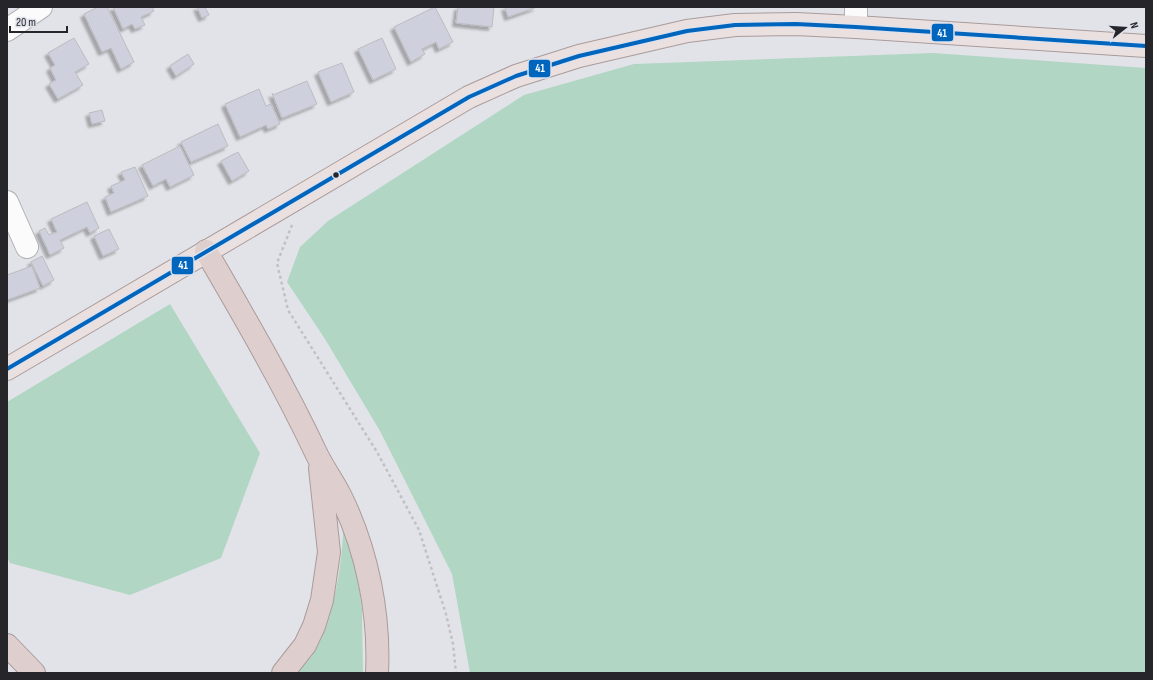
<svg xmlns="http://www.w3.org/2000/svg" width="1153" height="680" font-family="'Sofia Sans Condensed',sans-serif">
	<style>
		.green { fill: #b2d6c4 }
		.building { fill: #ced0de; stroke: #bbbcc0; filter: url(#shadow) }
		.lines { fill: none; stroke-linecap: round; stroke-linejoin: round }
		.street-casing { stroke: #b1b2b6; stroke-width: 24 }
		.primary-casing { stroke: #aa9b9b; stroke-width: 24 }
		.highway-casing { stroke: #aa9b9b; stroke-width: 24 }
		.path { stroke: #c1c1c4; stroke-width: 2.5; stroke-dasharray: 3 3; stroke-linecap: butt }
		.street { stroke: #fbfbfc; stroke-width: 22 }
		.primary { stroke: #eae0e0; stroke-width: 22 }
		.highway { stroke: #decfce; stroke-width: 22 }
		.bus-1-casing { stroke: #dfe1eb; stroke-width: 7 }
		.bus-1 { stroke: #0065bd; stroke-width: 4 }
		.bus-dot { fill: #26262a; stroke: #dfe1eb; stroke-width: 1.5 }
		.line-badge { stroke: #dfe1eb; stroke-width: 1.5 }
		.badge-label { font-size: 11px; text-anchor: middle; font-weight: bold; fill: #fff }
	</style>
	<defs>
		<filter id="shadow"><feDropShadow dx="-3.5" dy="3.5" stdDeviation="1" flood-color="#0004"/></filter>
	</defs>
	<rect width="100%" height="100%" fill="#e2e3e8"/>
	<path class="green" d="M 933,53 L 1146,68 L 1146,673 L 470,673 L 452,574 L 380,431 L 325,339 L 287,282 L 300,247 L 328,221 L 524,95 L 634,64 Z
		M 170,304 L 260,453 L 221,558 L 130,595 L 10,563 L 7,557 L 7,402 Z
		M 343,532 L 356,567 L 362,610 L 363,673 L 294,673 C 299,668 307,662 312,656 C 332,627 342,567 343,532 Z"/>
	<path class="building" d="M 98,7 L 107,7 L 134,62 L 121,69 L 111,48 L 102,52 L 84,14 Z
		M 113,7 L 152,7 L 154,11 L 141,17 L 145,25 L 135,29 L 132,24 L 123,29 Z
		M 197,7 L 205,7 L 209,15 L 202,18 Z
		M 435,7 L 453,42 L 439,49 L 436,42 L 422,49 L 425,54 L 411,62 L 394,27 Z
		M 458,7 L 494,7 L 492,27 L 456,23 Z
		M 505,7 L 537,7 L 508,17 Z
		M 74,38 L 89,64 L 75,72 L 83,85 L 58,99 L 49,84 L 56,80 L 50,68 L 55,65 L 48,53 Z
		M 382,38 L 396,69 L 373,80 L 358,49 Z
		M 188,54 L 194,64 L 176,76 L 170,66 Z
		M 342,63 L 354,92 L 331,102 L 318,72 Z
		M 307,81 L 317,104 L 282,118 L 272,93 L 273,95 Z
		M 259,89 L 266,106 L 271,104 L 280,124 L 268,129 L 266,125 L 240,137 L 225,104 Z
		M 102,110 L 105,121 L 92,124 L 89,113 Z
		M 218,124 L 228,146 L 191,162 L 181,142 Z
		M 180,146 L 194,175 L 170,187 L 166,179 L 153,186 L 142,165 Z
		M 238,152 L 249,171 L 232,181 L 221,161 Z
		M 135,167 L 148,196 L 111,212 L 105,197 L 114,193 L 111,186 L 125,180 L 121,172 Z
		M 87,202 L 99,228 L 90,233 L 87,227 L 60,240 L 64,248 L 50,255 L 39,231 L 45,228 L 49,235 L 57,232 L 51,219 Z
		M 109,229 L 119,249 L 103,256 L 94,236 Z
		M 42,256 L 54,280 L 43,286 L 31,262 Z
		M 32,266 L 40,288 L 7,300 L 7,275 Z"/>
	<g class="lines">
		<defs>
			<path id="street" d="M 856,7 L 856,27
				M 7,30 L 41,7
				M 7,202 L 27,247"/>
			<path id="primary" d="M 7,369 L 469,97 L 516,76 L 579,56 L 687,31 L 735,25 L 796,24 L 856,27 L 1146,46"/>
			<path id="highway" d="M 206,251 C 245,318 284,385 317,455 C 324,469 334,483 341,497 C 367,550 380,614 377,673
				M 7,645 L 34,673
				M 283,673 L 305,645 L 314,626 L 322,600 L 329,552 L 320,468"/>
		</defs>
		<use href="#street" class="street-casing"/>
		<use href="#primary" class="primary-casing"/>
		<use href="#highway" class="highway-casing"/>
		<path class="path" d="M 292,225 L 277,263 L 288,310 L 377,452 L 419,530 L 446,614 L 453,644 L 456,673"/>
		<use href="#street" class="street"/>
		<use href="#primary" class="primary"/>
		<use href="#highway" class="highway"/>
		<defs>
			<path id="bus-1" d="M 7,369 L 469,97 L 516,76 L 579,56 L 687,31 L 735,25 L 796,24 L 856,27 L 1146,46"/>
		</defs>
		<use href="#bus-1" class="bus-1-casing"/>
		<use href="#bus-1" class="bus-1"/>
	</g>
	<circle class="bus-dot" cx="336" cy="175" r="3.5"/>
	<g class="line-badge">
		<rect x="931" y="23" width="23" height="19" rx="4" fill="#0065bd"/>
		<rect x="528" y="59" width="23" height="19" rx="4" fill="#0065bd"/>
		<rect x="171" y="256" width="23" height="19" rx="4" fill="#0065bd"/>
	</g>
	<g class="badge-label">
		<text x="942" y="37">41</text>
		<text x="540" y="72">41</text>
		<text x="183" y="269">41</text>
	</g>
	<rect width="1153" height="680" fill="none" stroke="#26262a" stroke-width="16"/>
	<g transform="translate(1125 28) rotate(73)" stroke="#dfe1eb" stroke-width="3" paint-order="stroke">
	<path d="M0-3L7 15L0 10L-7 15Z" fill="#26262a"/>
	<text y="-6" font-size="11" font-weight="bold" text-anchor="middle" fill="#26262a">N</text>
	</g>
	<path d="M10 26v6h57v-6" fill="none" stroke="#26262a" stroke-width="2"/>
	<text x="16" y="26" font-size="12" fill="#26262a" stroke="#dfe1eb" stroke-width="3" paint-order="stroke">20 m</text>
</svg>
